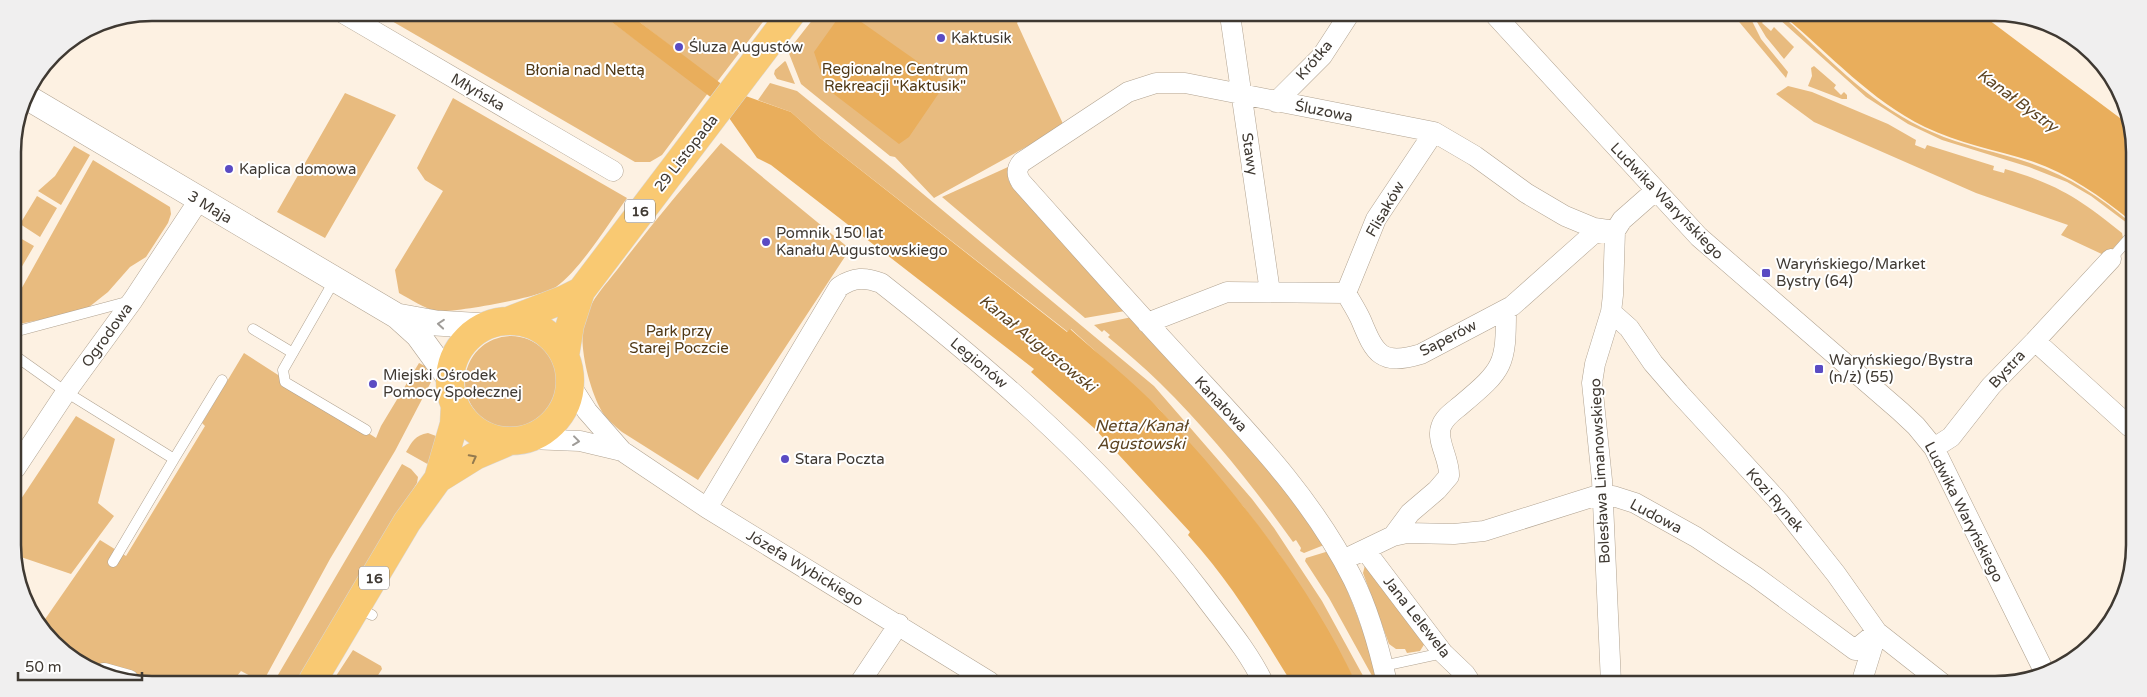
<svg xmlns="http://www.w3.org/2000/svg" width="2147" height="697" font-family="'Varela Round',sans-serif">
	<style>
		.green { fill: #e8bb7f }
		.water { fill: #e9ae5c }
		.lines { fill: none; stroke-linecap: round; stroke-linejoin: round }
		.service-casing { stroke: #b1a391; stroke-width: 11 }
		.minor-casing { stroke: #b1a391; stroke-width: 21 }
		.tertiary-casing { stroke: #b1a391; stroke-width: 26 }
		.primary-casing { stroke: #d9d7d6; stroke-width: 29 }
		.service { stroke: #fff; stroke-width: 10 }
		.minor { stroke: #fff; stroke-width: 20 }
		.tertiary { stroke: #fff; stroke-width: 25 }
		.primary { stroke: #f9c972; stroke-width: 28 }
		.oneway { stroke: #9f9c98 }
		.oneway2 { stroke: #937a4f }
		.poi-dot { fill: #5a4bc3; stroke: #fff; stroke-width: 2 }
		.labels { text-anchor: middle; stroke-width: 4; stroke-linejoin: round; paint-order: stroke }
		.shield { fill: #fff; stroke: #797470; stroke-width: 1 }
		.shield-label { font-size: 14px; font-weight: bold; fill: #3f3932 }
		.poi-label { font-size: 15px; fill: #3f3932; stroke: #fff; text-anchor: start }
		.street-label { font-size: 15px; fill: #3f3932; stroke: #fff }
		.park-label { font-size: 15px; fill: #503815; stroke: #fff }
		.water-label { font-size: 16px; font-style: italic; fill: #5d4422; stroke: #fff }
		.rim { fill: none; stroke: #3f3932; stroke-width: 2.5 }
	</style>
	<rect width="100%" height="100%" fill="#fdf1e2"/>
	<path class="green" d="M 378,13 L 601,14 L 708,93 L 662,155 L 650,162 L 635,162 Z
		M 629,14 L 769,14 L 717,82 Z
		M 817,14 L 1023,15 L 1017,23 L 1064,126 L 934,198 L 895,157 L 890,156 L 801,84 L 788,51 Z
		M 1735,17 L 1750,17 L 1761,39 L 1788,72 L 1786,78 Z
		M 1754,17 L 1762,17 L 1765,19 L 1762,23 L 1771,31 L 1774,27 L 1794,47 L 1784,59 L 1766,37 Z
		M 1777,17 L 1782,17 L 1788,21 C 1832,62 1875,108 1932,132 C 1963,146 1998,152 2030,163 C 2069,176 2100,197 2131,223 L 2131,226 L 2091,196 L 2067,182 L 2029,167 L 1942,140 L 1908,124 L 1866,97 Z
		M 785,61 L 786,62 L 795,84 L 777,79 L 774,74 L 775,70 Z
		M 1814,66 L 1836,85 L 1834,88 L 1841,95 L 1844,92 L 1847,95 L 1847,99 L 1842,99 L 1808,86 L 1812,76 L 1811,68 Z
		M 770,83 L 797,91 L 893,169 L 1154,386 L 1252,499 L 1274,528 L 1322,601 L 1367,683 L 1356,683 L 1313,606 L 1279,554 L 1243,506 L 1159,409 L 1071,329 L 1068,332 L 820,138 L 791,112 L 758,100 Z
		M 1788,86 L 1812,92 L 1888,124 L 1916,140 L 1915,145 L 1925,149 L 1927,145 L 1994,166 L 1993,170 L 2004,173 L 2005,169 C 2057,184 2080,199 2122,233 L 2123,238 L 2106,256 L 2061,235 L 2068,225 L 1976,193 L 1814,122 L 1776,94 Z
		M 345,93 L 396,115 L 325,238 L 277,212 Z
		M 453,98 L 627,198 C 609,223 580,270 556,287 C 542,297 454,313 437,311 C 425,309 410,299 399,293 L 395,270 L 443,191 L 425,180 L 417,168 Z
		M 721,143 L 850,249 L 698,480 L 622,432 C 614,425 606,419 601,410 C 589,388 577,342 585,318 C 591,300 606,284 617,270 C 650,226 685,185 721,143 Z
		M 74,146 L 90,155 L 61,205 L 38,191 L 55,176 Z
		M 93,160 L 170,207 L 171,214 L 168,223 L 146,257 L 130,267 L 108,292 L 84,311 L 14,325 L 14,302 Z
		M 1008,167 L 1008,179 L 1012,187 L 1125,311 L 1085,318 L 942,197 Z
		M 37,196 L 57,208 L 40,237 L 20,224 Z
		M 13,234 L 34,246 L 14,280 Z
		M 1132,317 L 1267,466 L 1324,545 L 1304,553 L 1300,551 L 1301,548 L 1296,540 L 1293,542 C 1253,486 1209,431 1160,383 C 1144,367 1126,352 1108,337 L 1110,335 L 1104,330 L 1102,332 L 1094,325 Z
		M465 382a46 46 0 1 1 92 0a46 46 0 1 1-92 0Z
		M 244,353 L 376,438 L 381,426 L 419,363 L 425,366 L 431,382 L 395,451 L 330,559 L 264,680 L 258,680 L 241,671 L 234,680 L 141,680 L 96,668 L 47,637 L 41,625 L 100,540 L 126,556 L 205,426 L 202,423 Z
		M 76,416 L 115,439 L 98,503 L 114,516 L 71,574 L 15,555 L 15,508 Z
		M 428,433 L 444,439 L 431,466 L 406,452 C 412,442 415,435 428,433 Z
		M 402,464 L 411,469 L 418,477 L 417,483 L 299,680 L 275,680 Z
		M 1329,551 C 1351,595 1366,636 1379,683 L 1376,683 L 1329,598 L 1305,561 L 1306,558 Z
		M 1366,561 L 1425,643 L 1420,651 L 1407,653 L 1405,649 L 1396,649 L 1389,644 L 1363,573 Z
		M 353,650 L 381,666 L 382,669 L 375,680 L 337,679 L 336,676 Z"/>
	<path class="water" d="M 601,14 L 629,14 L 740,98 L 743,95 L 791,112 L 820,138 L 1067,332 L 1070,329 C 1100,356 1133,381 1160,410 C 1236,491 1308,582 1356,683 L 1291,682 C 1259,630 1230,581 1188,535 L 1190,532 L 1095,429 L 1031,372 L 1034,369 L 771,165 L 757,158 L 727,115 L 729,111 Z
		M 841,14 L 850,14 L 941,78 L 941,90 L 909,137 L 899,144 L 826,88 L 814,52 Z
		M 1785,17 L 1985,17 L 2132,127 L 2131,221 C 2100,196 2069,174 2031,161 C 1996,150 1958,143 1925,127 C 1870,100 1831,55 1785,17 Z"/>
	<g class="lines">
		<defs>
			<path id="service" d="M 2111,259 L 2131,236
				M 334,281 L 283,370 L 285,382 L 366,430
				M 253,329 L 293,353
				M 14,332 L 130,301
				M 14,355 L 66,392 L 174,459 L 222,380
				M 113,562 L 174,459
				M 357,608 L 372,615
				M 1383,666 L 1443,653"/>
			<path id="minor" d="M 343,13 L 613,171
				M 1230,15 L 1270,292
				M 1496,16 L 1699,237 L 1900,411 L 1916,426 L 1934,448 L 2043,669
				M 1276,102 L 1322,56 L 1348,16
				M 1346,293 L 1376,219 L 1434,132
				M 1611,312 L 1629,328 L 1653,363 L 1679,393 L 1779,502 L 1836,574 L 1877,632 L 1943,684
				M 1147,323 L 1227,292 L 1346,293 C 1351,302 1357,311 1361,320 C 1375,354 1381,366 1421,354 L 1512,306 L 1593,234 L 1610,231
				M 2035,341 L 2111,259
				M 571,386 L 587,411 L 622,451 L 707,508 L 990,682
				M 529,439 L 580,441 L 622,451
				M 1934,448 L 1951,437 L 1991,386 L 2035,341 L 2130,427
				M 15,469 L 66,392 L 133,300 L 199,200
				M 707,508 L 839,287 C 854,277 865,277 881,283 C 998,375 1110,473 1201,592 C 1223,622 1247,649 1263,682
				M 1393,536 L 1410,513 L 1437,490 L 1449,476 C 1450,459 1436,441 1441,427 C 1444,417 1454,411 1461,405 C 1504,369 1506,365 1506,310
				M 1365,550 L 1443,653 L 1465,674 L 1471,683
				M 1343,560 L 1393,536 L 1407,533 L 1454,534 L 1484,531 L 1595,496 L 1613,496 L 1635,503 L 1696,537 L 1756,577 L 1855,650 L 1877,632
				M 104,673 L 129,680
				M 861,681 L 899,624
				M 1387,683 C 1379,647 1369,611 1353,579 C 1310,493 1242,426 1178,356 C 1125,299 1073,240 1021,182 C 1016,174 1016,169 1022,162 L 1128,92 L 1156,83 L 1185,83 L 1434,132 L 1475,156 L 1526,193 L 1565,216 L 1594,228 L 1615,231
				M 1611,683 L 1602,480 L 1592,383 L 1595,364 L 1611,312 L 1613,295 L 1615,231 L 1622,220 L 1655,191
				M 1861,684 L 1877,632"/>
			<path id="tertiary" d="M 25,96 L 397,316 L 418,335 L 450,379
				M 397,316 L 436,323 L 486,326"/>
			<path id="primary" d="M450 381a60 60 0 1 1 120 0a60 60 0 1 1-120 0Z
				M 508,321 L 565,299 L 581,291
				M 565,356 L 570,325 L 581,291 L 791,14
				M 438,479 L 475,456 L 510,441
				M 313,680 L 407,522 L 438,479 L 454,424 L 455,405"/>
		</defs>
		<use href="#service" class="service-casing"/>
		<use href="#minor" class="minor-casing"/>
		<use href="#tertiary" class="tertiary-casing"/>
		<use href="#primary" class="primary-casing"/>
		<use href="#service" class="service"/>
		<use href="#minor" class="minor"/>
		<use href="#tertiary" class="tertiary"/>
		<use href="#primary" class="primary"/>
	</g>
	<defs><path id="oneway-chevron" d="M-2-3.5L2.5 0L-2 3.5" fill="none" stroke-width="1.6" stroke-linecap="round" stroke-linejoin="round" transform="scale(1.25)"/></defs>
	<g class="oneway">
		<use href="#oneway-chevron" transform="translate(441 324) rotate(-175)"/>
		<use href="#oneway-chevron" transform="translate(576 441) rotate(7)"/>
	</g>
	<use class="oneway2" href="#oneway-chevron" transform="translate(473 458) rotate(-28)"/>
	<g class="poi-dot">
		<circle cx="941" cy="38" r="5"/>
		<circle cx="679" cy="47" r="5"/>
		<circle cx="229" cy="169" r="5"/>
		<circle cx="766" cy="242" r="5"/>
		<rect x="1761" y="268" width="10" height="10" rx="2.5"/>
		<rect x="1814" y="364" width="10" height="10" rx="2.5"/>
		<circle cx="373" cy="384" r="5"/>
		<circle cx="785" cy="459" r="5"/>
	</g>
	<g class="labels">
		<g class="shield">
			<rect x="625" y="199.5" width="30" height="23" rx="4"/>
			<rect x="359" y="566.5" width="30" height="23" rx="4"/>
		</g>
		<g class="shield-label">
			<text x="640" y="216">16</text>
			<text x="374" y="583">16</text>
		</g>
		<g class="poi-label">
			<text x="951" y="43">Kaktusik</text>
			<text x="689" y="52">Śluza Augustów</text>
			<text x="239" y="174">Kaplica domowa</text>
			<text x="776" y="238">Pomnik 150 lat<tspan x="776" dy="17">Kanału Augustowskiego</tspan></text>
			<text x="1776" y="269">Waryńskiego/Market<tspan x="1776" dy="17">Bystry (64)</tspan></text>
			<text x="1829" y="365">Waryńskiego/Bystra<tspan x="1829" dy="17">(n/ż) (55)</tspan></text>
			<text x="383" y="380">Miejski Ośrodek<tspan x="383" dy="17">Pomocy Społecznej</tspan></text>
			<text x="795" y="464">Stara Poczta</text>
		</g>
		<g class="street-label">
			<text transform="translate(1314 60) rotate(-49)" y="5">Krótka</text>
			<text transform="translate(478 92) rotate(30)" y="5">Młyńska</text>
			<text transform="translate(1324 111) rotate(11)" y="5">Śluzowa</text>
			<text transform="translate(686 153) rotate(-52)" y="5">29 Listopada</text>
			<text transform="translate(1250 154) rotate(82)" y="5">Stawy</text>
			<text transform="translate(1667 201) rotate(46)" y="5">Ludwika Waryńskiego</text>
			<text transform="translate(210 207) rotate(31)" y="5">3 Maja</text>
			<text transform="translate(1385 209) rotate(-60)" y="5">Flisaków</text>
			<text transform="translate(107 335) rotate(-54)" y="5">Ogrodowa</text>
			<text transform="translate(1448 338) rotate(-27)" y="5">Saperów</text>
			<text transform="translate(979 363) rotate(40)" y="5">Legionów</text>
			<text transform="translate(2007 369) rotate(-47)" y="5">Bystra</text>
			<text transform="translate(1221 404) rotate(47)" y="5">Kanałowa</text>
			<text transform="translate(1600 471) rotate(-93)" y="5">Bolesława Limanowskiego</text>
			<text transform="translate(1775 500) rotate(49)" y="5">Kozi Rynek</text>
			<text transform="translate(1964 512) rotate(63)" y="5">Ludwika Waryńskiego</text>
			<text transform="translate(1656 516) rotate(28)" y="5">Ludowa</text>
			<text transform="translate(805 568) rotate(31)" y="5">Józefa Wybickiego</text>
			<text transform="translate(1417 617) rotate(52)" y="5">Jana Lelewela</text>
		</g>
		<g class="park-label">
			<text x="895" y="74">Regionalne Centrum<tspan x="895" dy="17">Rekreacji "Kaktusik"</tspan></text>
			<text x="585" y="75">Błonia nad Nettą</text>
			<text x="679" y="336">Park przy<tspan x="679" dy="17">Starej Poczcie</tspan></text>
		</g>
		<g class="water-label">
			<text transform="translate(2018 100) rotate(36)" y="6">Kanał Bystry</text>
			<text transform="translate(1038 343) rotate(39)" y="6">Kanał Augustowski</text>
			<text x="1141" y="431">Netta/Kanał<tspan x="1141" dy="18">Agustowski</tspan></text>
		</g>
	</g>
	<path d="M0 0H2147V697H0ZM152 21H1995A131 131 0 0 1 2126 152V545A131 131 0 0 1 1995 676H152A131 131 0 0 1 21 545V152A131 131 0 0 1 152 21Z" fill="#f0efef" fill-rule="evenodd"/>
	<path class="rim" d="M152 21H1995A131 131 0 0 1 2126 152V545A131 131 0 0 1 1995 676H152A131 131 0 0 1 21 545V152A131 131 0 0 1 152 21Z"/>
	<path d="M18 672v8h124v-8" fill="none" stroke="#3f3932" stroke-width="2.5"/>
	<text x="25" y="672" font-size="15" fill="#3f3932" stroke="#ffffff" stroke-width="4" paint-order="stroke">50 m</text>
</svg>
